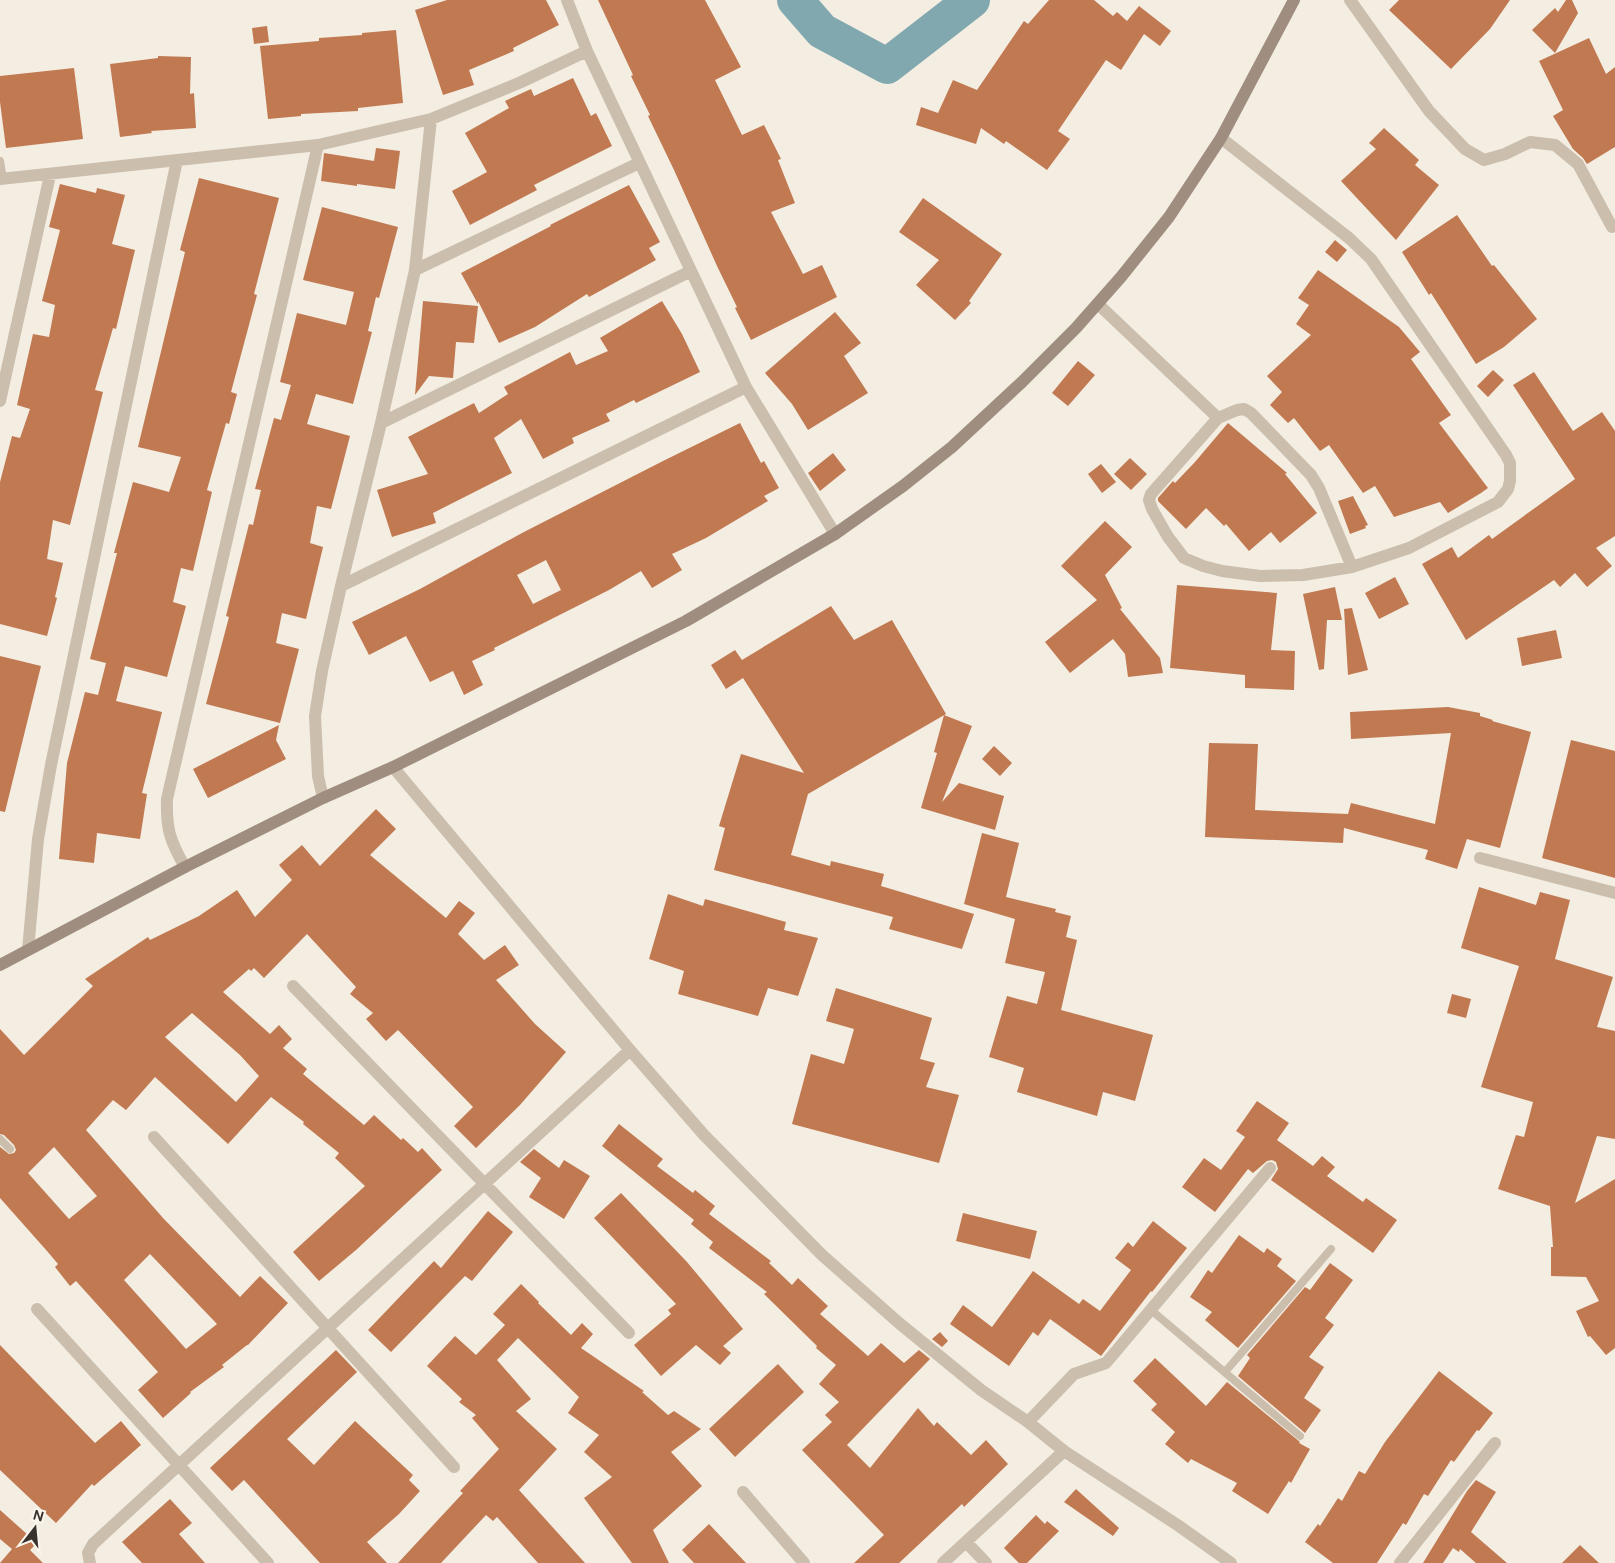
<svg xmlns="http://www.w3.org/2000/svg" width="1615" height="1563" font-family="'DM Sans',sans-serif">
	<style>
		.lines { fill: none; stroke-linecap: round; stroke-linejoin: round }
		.river { stroke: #81a8af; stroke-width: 36 }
		.building { fill: #c17951; fill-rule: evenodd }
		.lane { stroke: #cbbead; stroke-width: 8 }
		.street { stroke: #cbbead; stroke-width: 12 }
		.secondary { stroke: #9f8e7f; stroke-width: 12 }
	</style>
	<rect width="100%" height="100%" fill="#f3ede2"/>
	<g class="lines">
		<path class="river" d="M 795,0 L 822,31 L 887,66 L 972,0"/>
	</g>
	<path class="building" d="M 447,0 L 546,0 L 559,25 L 513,48 L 514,51 L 469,70 L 474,85 L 443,95 L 415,10 Z
		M 598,0 L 705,0 L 741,67 L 715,80 L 742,135 L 764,125 L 781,159 L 778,160 L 795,203 L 771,212 L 803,274 L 822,265 L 837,297 L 751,340 L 735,308 L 737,307 L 717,266 L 674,170 L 648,116 L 650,115 L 631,76 L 633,75 Z
		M 1049,0 L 1094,0 L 1113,16 L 1117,12 L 1127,21 L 1139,6 L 1171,31 L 1160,46 L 1144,34 L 1121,70 L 1106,60 L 1058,131 L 1070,139 L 1047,170 L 1006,141 L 1004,144 L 981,128 L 976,144 L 916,125 L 921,107 L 938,113 L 953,80 L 977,90 L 1024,21 L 1028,24 Z
		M 1399,0 L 1510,0 L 1490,29 L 1451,69 L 1389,10 Z
		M 1566,0 L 1572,0 L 1578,13 L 1555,53 L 1532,30 L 1555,8 L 1558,12 Z
		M 267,26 L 269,42 L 254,44 L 252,28 Z
		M 396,30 L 403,103 L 358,108 L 358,111 L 301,114 L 301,116 L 268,119 L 260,46 L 319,41 L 319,38 L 362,35 L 362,33 Z
		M 1589,38 L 1606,74 L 1615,67 L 1615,147 L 1587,164 L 1583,158 L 1573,149 L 1553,116 L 1563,110 L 1539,61 Z
		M 158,56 L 191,57 L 190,94 L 194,93 L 196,128 L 151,131 L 152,133 L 120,137 L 110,64 L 158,58 Z
		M 74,68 L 83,139 L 6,148 L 0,102 L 0,76 Z
		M 573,78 L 591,116 L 596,113 L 612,146 L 534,185 L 537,190 L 470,225 L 452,191 L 487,172 L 465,133 L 509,108 L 505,101 L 531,89 L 534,96 Z
		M 1384,128 L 1419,160 L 1415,165 L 1439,185 L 1396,240 L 1341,181 L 1376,149 L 1369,143 Z
		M 376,148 L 400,151 L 395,189 L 357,184 L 357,186 L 321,181 L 324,153 L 374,161 Z
		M 199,178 L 279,198 L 254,294 L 257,295 L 231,392 L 237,394 L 229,424 L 226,423 L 207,490 L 212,492 L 193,571 L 181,568 L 173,602 L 186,606 L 167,677 L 125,666 L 116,701 L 162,712 L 142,793 L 147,794 L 140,839 L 97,833 L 94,863 L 59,859 L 67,763 L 85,692 L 98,695 L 106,663 L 90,659 L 117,553 L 114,553 L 133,482 L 169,492 L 181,457 L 138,447 L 185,252 L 180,250 Z
		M 60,184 L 96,193 L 97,188 L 125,195 L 112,244 L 135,250 L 116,329 L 113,328 L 95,390 L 103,392 L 70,525 L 53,520 L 47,559 L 63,563 L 55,597 L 57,598 L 47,636 L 0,624 L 0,482 L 12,436 L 20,438 L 30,409 L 17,405 L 33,334 L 49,337 L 55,305 L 42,301 L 60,230 L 49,227 Z
		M 629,185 L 660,242 L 649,248 L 656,260 L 589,297 L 587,294 L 535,327 L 499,343 L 478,301 L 478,304 L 461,273 L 551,226 L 550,225 Z
		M 923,198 L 1002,254 L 969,301 L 971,303 L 955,320 L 916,285 L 939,260 L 899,232 Z
		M 322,207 L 398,227 L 379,298 L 376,297 L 368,331 L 372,332 L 353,404 L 316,394 L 307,424 L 350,436 L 331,509 L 317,506 L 310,543 L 323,547 L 306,619 L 282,613 L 276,643 L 299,649 L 280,723 L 206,704 L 229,617 L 226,616 L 249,524 L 253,525 L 261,490 L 255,489 L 274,418 L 281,420 L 291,385 L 280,382 L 297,313 L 346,325 L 354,292 L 303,280 Z
		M 1457,215 L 1492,266 L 1494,265 L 1537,319 L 1504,347 L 1476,364 L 1431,293 L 1429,295 L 1402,252 Z
		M 1335,240 L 1347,250 L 1337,262 L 1325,252 Z
		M 1318,270 L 1399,327 L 1420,352 L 1411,359 L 1451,415 L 1439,423 L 1488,488 L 1481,493 L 1448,513 L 1440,502 L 1394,517 L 1375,486 L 1363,493 L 1329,445 L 1320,451 L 1294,418 L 1288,423 L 1270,405 L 1282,392 L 1267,376 L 1311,335 L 1296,324 L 1309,305 L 1298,298 Z
		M 423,301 L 478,306 L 474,343 L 456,342 L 453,378 L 429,376 L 415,395 Z
		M 662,301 L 682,334 L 700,372 L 636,403 L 634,400 L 606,414 L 610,421 L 572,438 L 574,443 L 543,459 L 521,419 L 494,438 L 512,473 L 433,513 L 436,523 L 392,537 L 377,490 L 428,474 L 408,437 L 474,403 L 479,413 L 508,394 L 504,387 L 570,352 L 576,365 L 608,351 L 600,338 Z
		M 835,312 L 861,343 L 844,356 L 868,393 L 808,430 L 792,404 L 765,373 Z
		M 1078,361 L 1095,375 L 1068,406 L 1052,393 Z
		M 1493,370 L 1504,380 L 1488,397 L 1477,386 Z
		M 1534,372 L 1573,431 L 1602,412 L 1615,431 L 1615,536 L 1596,548 L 1612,566 L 1587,587 L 1575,573 L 1560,587 L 1554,580 L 1466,640 L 1422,564 L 1452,547 L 1458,558 L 1489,535 L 1492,539 L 1575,479 L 1513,385 Z
		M 740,423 L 761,463 L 764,461 L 779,488 L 764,496 L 768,501 L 706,538 L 672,554 L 682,570 L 652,588 L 641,571 L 609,590 L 494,648 L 495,650 L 472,661 L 483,685 L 464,695 L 453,671 L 430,682 L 406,636 L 369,655 L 352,622 L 420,589 L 522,533 L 663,461 ZM 546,560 L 561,590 L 533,604 L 517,575 Z
		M 1228,423 L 1287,473 L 1285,474 L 1317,513 L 1280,543 L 1271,532 L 1249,551 L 1226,524 L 1224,526 L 1206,508 L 1186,529 L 1158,501 L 1158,498 L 1173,481 L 1175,483 L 1195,462 Z
		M 833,453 L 846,470 L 820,491 L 808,473 Z
		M 1130,458 L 1147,474 L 1131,490 L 1114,474 Z
		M 1101,464 L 1116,482 L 1102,493 L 1088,474 Z
		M 1353,496 L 1368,525 L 1365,526 L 1366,528 L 1350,534 L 1338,501 Z
		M 1105,521 L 1132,547 L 1105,575 L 1122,608 L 1120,609 L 1160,658 L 1163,673 L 1128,677 L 1125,654 L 1113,639 L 1070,673 L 1045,642 L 1097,600 L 1061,566 Z
		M 1395,577 L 1409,604 L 1379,619 L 1365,593 Z
		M 1177,585 L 1277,593 L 1271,650 L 1295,651 L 1294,690 L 1245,688 L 1245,675 L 1170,668 Z
		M 1335,587 L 1342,620 L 1327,620 L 1324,669 L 1319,670 L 1303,594 Z
		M 831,606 L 854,640 L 892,620 L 946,714 L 808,794 L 791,855 L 830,866 L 831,861 L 884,874 L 881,886 L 974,914 L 962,949 L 889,929 L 893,917 L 714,870 L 725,828 L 719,826 L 741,754 L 804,773 L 743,678 L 726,689 L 711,665 L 735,650 L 742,660 Z
		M 1352,608 L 1368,670 L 1348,675 L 1344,609 Z
		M 1556,630 L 1562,658 L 1522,666 L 1517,638 Z
		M 0,656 L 41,666 L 5,812 L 0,811 Z
		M 1448,707 L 1480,713 L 1480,716 L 1493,720 L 1492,721 L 1531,732 L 1500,848 L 1467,839 L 1457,869 L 1425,859 L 1428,850 L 1344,828 L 1343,843 L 1205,837 L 1209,743 L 1258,744 L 1255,810 L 1348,814 L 1351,803 L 1435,824 L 1451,733 L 1351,739 L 1350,712 Z
		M 944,715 L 972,726 L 942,802 L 959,783 L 1004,796 L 995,830 L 921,808 L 937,753 L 934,752 Z
		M 279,725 L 276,740 L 286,759 L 208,798 L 193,769 Z
		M 1571,740 L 1615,751 L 1615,878 L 1542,858 Z
		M 994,746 L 1012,763 L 1000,776 L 982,759 Z
		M 376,809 L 396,829 L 370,855 L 446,918 L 459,901 L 475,913 L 458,934 L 484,960 L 505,945 L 519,965 L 496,980 L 535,1024 L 566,1052 L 520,1105 L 476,1148 L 454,1126 L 473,1107 L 398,1030 L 386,1041 L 366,1019 L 373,1013 L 350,994 L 356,987 L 307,934 L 264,978 L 254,968 L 251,971 L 249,969 L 223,992 L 270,1034 L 279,1025 L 292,1039 L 283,1048 L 307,1069 L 303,1074 L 364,1125 L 374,1115 L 401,1140 L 403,1138 L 418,1152 L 422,1148 L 442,1170 L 356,1250 L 319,1281 L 293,1252 L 365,1186 L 335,1158 L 339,1153 L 303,1124 L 304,1122 L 271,1097 L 228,1144 L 155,1077 L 126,1110 L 113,1100 L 86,1130 L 163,1218 L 240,1297 L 260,1276 L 288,1303 L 248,1345 L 247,1345 L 222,1365 L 224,1367 L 190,1392 L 191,1393 L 163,1418 L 138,1390 L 158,1372 L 76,1281 L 70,1286 L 55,1267 L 58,1264 L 47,1251 L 0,1198 L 0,1147 L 9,1154 L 14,1153 L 16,1150 L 14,1145 L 4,1135 L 0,1134 L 0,1029 L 24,1055 L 93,986 L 85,979 L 148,937 L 150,940 L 199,916 L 237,890 L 255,917 L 292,880 L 279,865 L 302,845 L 320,866 ZM 192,1013 L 240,1055 L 259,1076 L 236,1102 L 165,1037 ZM 54,1147 L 97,1196 L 69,1219 L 28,1173 ZM 150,1254 L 217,1324 L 186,1349 L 124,1280 Z
		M 982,833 L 1019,843 L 1006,897 L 1056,909 L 1055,912 L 1071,916 L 1066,937 L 1077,940 L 1061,1010 L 1153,1035 L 1135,1101 L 1103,1092 L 1097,1116 L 1017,1092 L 1024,1068 L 989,1057 L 1007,996 L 1037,1004 L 1045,972 L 1005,963 L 1015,919 L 964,904 Z
		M 1479,887 L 1536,905 L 1540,892 L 1570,900 L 1555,959 L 1613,977 L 1597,1027 L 1615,1031 L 1615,1139 L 1597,1136 L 1575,1203 L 1615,1179 L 1615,1348 L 1606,1355 L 1590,1336 L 1588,1337 L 1576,1311 L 1599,1301 L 1586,1277 L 1551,1276 L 1551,1247 L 1553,1247 L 1550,1206 L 1498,1189 L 1516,1135 L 1524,1137 L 1533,1102 L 1481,1087 L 1519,966 L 1461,948 Z
		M 668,894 L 703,906 L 705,899 L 786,922 L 784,930 L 818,938 L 798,996 L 768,988 L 758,1016 L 678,994 L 684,971 L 649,959 Z
		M 836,988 L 932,1018 L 920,1059 L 935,1063 L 926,1087 L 959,1095 L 939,1163 L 792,1124 L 811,1054 L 844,1064 L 854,1029 L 826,1021 Z
		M 1452,994 L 1471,999 L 1466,1018 L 1447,1013 Z
		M 1257,1101 L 1289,1123 L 1277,1140 L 1313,1166 L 1322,1156 L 1335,1167 L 1327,1176 L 1363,1202 L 1366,1198 L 1397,1220 L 1373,1253 L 1271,1180 L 1278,1169 L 1276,1162 L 1272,1160 L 1267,1161 L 1253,1173 L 1248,1169 L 1215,1212 L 1182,1187 L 1204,1158 L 1221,1170 L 1245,1137 L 1236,1131 Z
		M 619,1124 L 663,1159 L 657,1166 L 693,1193 L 695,1190 L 715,1206 L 709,1214 L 771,1261 L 769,1263 L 792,1285 L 798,1278 L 828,1306 L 820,1314 L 868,1356 L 881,1343 L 904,1363 L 919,1350 L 930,1359 L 847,1445 L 870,1468 L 918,1408 L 934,1426 L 937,1422 L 971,1455 L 986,1440 L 1008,1464 L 964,1507 L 962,1504 L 899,1563 L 854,1563 L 884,1535 L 802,1450 L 832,1422 L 825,1415 L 839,1402 L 819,1384 L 836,1365 L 816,1348 L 817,1346 L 764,1294 L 767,1292 L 709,1248 L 713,1242 L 691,1224 L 694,1220 L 602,1146 Z
		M 534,1149 L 559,1168 L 564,1160 L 590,1176 L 564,1219 L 529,1197 L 541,1178 L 520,1162 Z
		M 621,1193 L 687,1262 L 743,1329 L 723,1346 L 731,1353 L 720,1365 L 696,1345 L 661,1376 L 634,1345 L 671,1314 L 668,1310 L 676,1304 L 594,1218 Z
		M 488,1211 L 513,1232 L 472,1281 L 465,1276 L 391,1352 L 368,1330 L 434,1261 L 441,1268 Z
		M 963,1213 L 1037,1231 L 1030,1259 L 956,1241 Z
		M 1153,1221 L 1187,1248 L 1152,1292 L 1151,1291 L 1101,1356 L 1050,1319 L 1038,1336 L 1033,1332 L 1009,1366 L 950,1324 L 963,1305 L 992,1327 L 1033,1271 L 1079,1304 L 1083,1299 L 1100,1311 L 1131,1270 L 1115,1258 L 1128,1242 L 1133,1247 Z
		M 1239,1235 L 1264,1253 L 1267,1248 L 1282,1259 L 1277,1266 L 1296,1281 L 1238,1348 L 1205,1320 L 1212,1312 L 1190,1297 L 1208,1270 L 1212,1273 Z
		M 1330,1263 L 1353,1280 L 1325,1318 L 1334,1325 L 1309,1357 L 1324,1367 L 1304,1398 L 1321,1410 L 1305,1433 L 1238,1376 L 1250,1358 L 1247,1355 L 1305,1287 L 1310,1290 Z
		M 521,1284 L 539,1302 L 538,1303 L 571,1335 L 582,1323 L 593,1334 L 581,1348 L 644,1391 L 642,1392 L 668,1415 L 674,1411 L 701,1429 L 671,1452 L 702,1486 L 653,1530 L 669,1563 L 632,1563 L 584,1498 L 612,1477 L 584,1452 L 599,1435 L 568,1413 L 579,1397 L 518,1338 L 497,1360 L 531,1399 L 516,1411 L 557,1449 L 519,1490 L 585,1563 L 538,1563 L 497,1517 L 493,1521 L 486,1515 L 441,1563 L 398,1563 L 463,1493 L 460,1491 L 499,1449 L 472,1418 L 476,1415 L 459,1402 L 462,1399 L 427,1366 L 455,1336 L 476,1355 L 505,1325 L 493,1314 Z
		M 940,1332 L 948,1341 L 942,1347 L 932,1339 Z
		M 0,1345 L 95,1443 L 121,1421 L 141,1445 L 94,1486 L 92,1484 L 56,1523 L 0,1470 Z
		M 336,1350 L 357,1372 L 287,1439 L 314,1465 L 355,1421 L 413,1475 L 409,1480 L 420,1491 L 399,1514 L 367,1542 L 387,1563 L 320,1563 L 244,1480 L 232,1491 L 210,1468 Z
		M 1155,1358 L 1206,1406 L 1227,1382 L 1300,1442 L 1299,1443 L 1310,1449 L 1291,1483 L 1289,1481 L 1268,1514 L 1232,1491 L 1237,1483 L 1191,1459 L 1188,1463 L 1165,1444 L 1175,1432 L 1151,1410 L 1157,1404 L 1133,1381 Z
		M 778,1364 L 804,1392 L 735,1457 L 709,1429 Z
		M 1439,1371 L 1493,1413 L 1479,1431 L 1477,1430 L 1454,1462 L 1451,1460 L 1428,1496 L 1424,1494 L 1406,1525 L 1403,1523 L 1377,1563 L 1333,1563 L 1305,1542 L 1318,1524 L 1320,1526 L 1338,1498 L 1342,1501 L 1359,1471 L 1365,1474 L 1385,1442 Z
		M 1476,1480 L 1496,1492 L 1471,1532 L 1507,1563 L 1476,1563 L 1460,1549 L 1459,1552 L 1453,1548 L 1443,1563 L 1423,1563 L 1467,1491 Z
		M 1076,1489 L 1119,1528 L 1113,1536 L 1064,1502 Z
		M 170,1499 L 192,1523 L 179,1534 L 205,1563 L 142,1563 L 122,1542 Z
		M 0,1510 L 37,1543 L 30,1550 L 43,1563 L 0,1563 L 12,1549 L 0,1539 Z
		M 1036,1515 L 1045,1524 L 1047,1521 L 1059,1531 L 1027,1563 L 1019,1563 L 1004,1548 Z
		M 709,1524 L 746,1563 L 694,1563 L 682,1550 Z
		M 1580,1545 L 1599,1563 L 1562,1563 Z"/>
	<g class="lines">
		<path class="lane" d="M 0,161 L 3,179
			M 0,1139 L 10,1149
			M 1151,1310 L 1300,1436
			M 1225,1372 L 1331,1249"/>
		<path class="street" d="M 567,0 L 587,51 L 746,387 L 835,534
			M 1350,0 L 1429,111 L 1465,149 L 1484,160 L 1505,154 L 1530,142 L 1555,145 L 1578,164 L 1612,227
			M 1221,138 L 1349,238 L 1371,259 L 1506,455 L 1510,463 L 1510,481 L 1508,489 L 1498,502 L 1409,548 L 1352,567 L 1303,575 L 1260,576 L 1222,571 L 1203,566 L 1184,558 L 1168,537 L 1152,509 L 1149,500 L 1151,494 L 1218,418 L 1237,410 L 1244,409 L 1251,413 L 1311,475 L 1319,488 L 1352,567
			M 0,179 L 318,145 L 431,119 L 519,83 L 587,51
			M 415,270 L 639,163
			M 1098,304 L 1218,418
			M 0,401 L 50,175
			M 381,423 L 691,271
			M 341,586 L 746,387
			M 393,767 L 630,1050 L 704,1135 L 822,1255 L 899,1323 L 981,1390 L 1028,1422 L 1064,1451 L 1179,1526 L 1231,1563
			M 323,798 L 318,776 L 315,716 L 322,671 L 341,586 L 381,423 L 415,270 L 431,119
			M 1480,858 L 1615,893
			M 185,867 C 170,841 166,829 167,799 L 318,145
			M 28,950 L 38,839 L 51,765 L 177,160
			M 293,986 L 629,1333
			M 154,1137 L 454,1467
			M 37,1309 L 268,1563
			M 1028,1422 L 1074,1374 L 1106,1363 L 1270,1168
			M 743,1492 L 804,1563
			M 966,1542 L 986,1563
			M 90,1563 L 88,1553 L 93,1544 L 630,1050
			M 943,1563 L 1064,1451
			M 1400,1563 L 1495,1443"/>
		<path class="secondary" d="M 0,965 L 185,867 L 323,798 L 393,767 L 686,621 L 835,534 L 903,486 L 952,447 L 1022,382 L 1076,328 L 1121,277 L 1169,217 L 1221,138 L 1294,0"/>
	</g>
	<g transform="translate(35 1528) rotate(16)" stroke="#faf6ee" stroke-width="4" paint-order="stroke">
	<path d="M0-4L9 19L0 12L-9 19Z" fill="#3a322c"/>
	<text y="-8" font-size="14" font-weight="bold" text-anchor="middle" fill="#3a322c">N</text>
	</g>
</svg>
